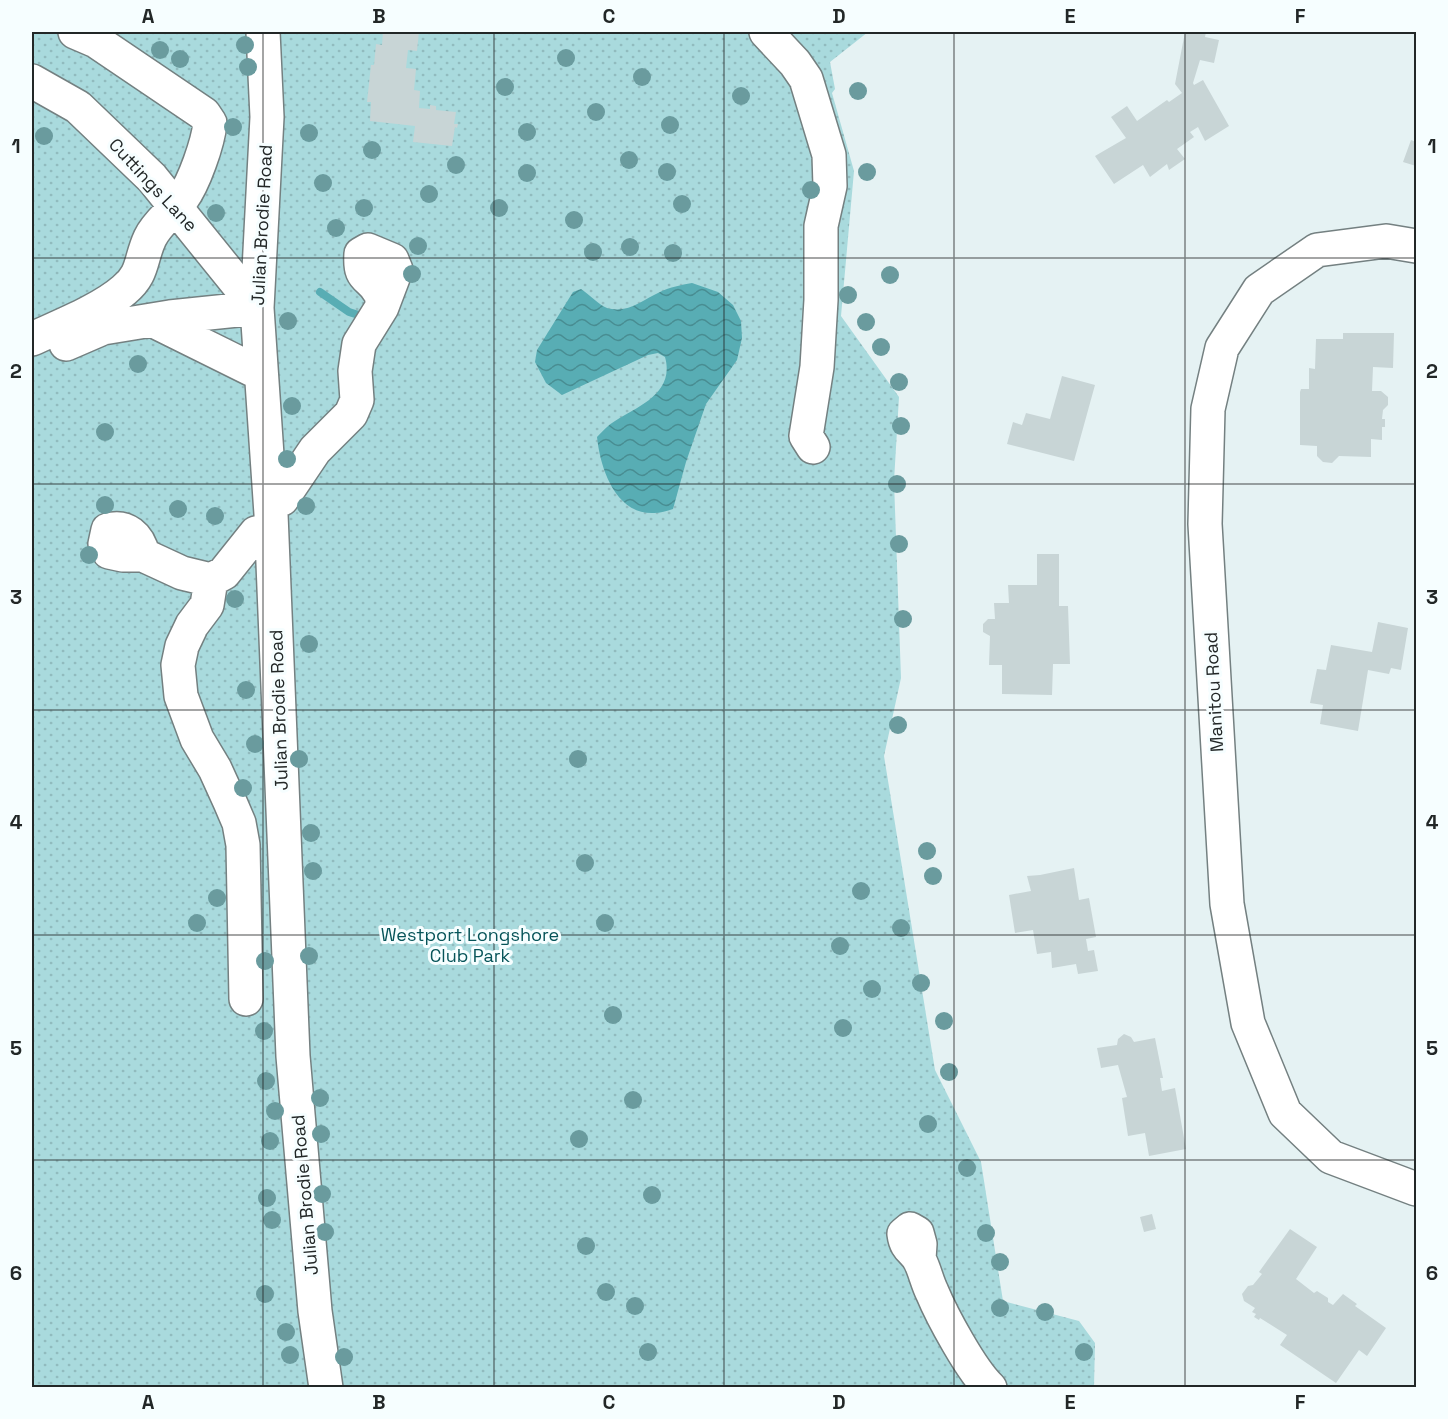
<svg xmlns="http://www.w3.org/2000/svg" width="1448" height="1419" font-family="'Space Grotesk',sans-serif">
	<style>
		.grass { fill: url(#grass-dots) }
		.water { fill: url(#water-waves) }
		.lines { fill: none; stroke-linecap: round; stroke-linejoin: round }
		.stream { stroke: #58adb4; stroke-width: 8 }
		.building { fill: #c8d5d6 }
		.minor-casing { stroke: #748081; stroke-width: 36 }
		.minor { stroke: #fff; stroke-width: 33 }
		.tree { fill: #6a9b9e }
		.grid { fill: none; stroke: #222727; stroke-width: 1.5; stroke-opacity: 0.55 }
		.labels { text-anchor: middle; stroke-width: 6; stroke-linejoin: round; paint-order: stroke }
		.street-label { font-size: 18px; fill: #222727; stroke: #f6feff }
		.park-label { font-size: 18px; fill: #065459; stroke: #f6feff }
		.neatline { fill: none; stroke: #222727; stroke-width: 2 }
		.grid-label { font-size: 20px; text-anchor: middle; font-weight: bold; fill: #222727 }
	</style>
	<defs>
		<pattern id="grass-dots" width="8" height="8" patternUnits="userSpaceOnUse" patternTransform="scale(1.5)"><rect width="8" height="8" fill="#a9dadd"/><path d="M2 2h.1M6 6h.1" fill="none" stroke="#91bbbe" stroke-width="1.8" stroke-linecap="round"/></pattern>
		<pattern id="water-waves" width="16" height="10" patternUnits="userSpaceOnUse" patternTransform="scale(1.5)"><rect width="16" height="10" fill="#58adb4"/><path d="M0 5q4-4 8 0t8 0" fill="none" stroke="#488d92"/></pattern>
	</defs>
	<rect width="100%" height="100%" fill="#e5f2f3"/>
	<path class="grass" d="M 32,32 L 868,32 L 830,62 L 835,89 L 832,93 L 854,171 L 841,316 L 899,397 L 894,481 L 901,678 L 884,756 L 935,1070 L 981,1162 L 1003,1301 L 1079,1321 L 1095,1343 L 1094,1387 L 32,1387 Z"/>
	<path class="water" d="M 692,283 L 718,292 L 733,305 L 741,321 L 742,338 L 737,360 L 706,404 L 686,462 L 673,509 C 667,511 660,513 654,513 C 615,515 600,467 597,437 C 603,431 608,425 615,421 C 639,406 675,393 665,357 L 658,353 L 648,355 L 562,395 L 546,383 L 535,362 L 537,350 L 573,292 L 581,289 C 589,294 599,305 607,308 C 628,314 642,300 660,292 C 670,287 681,285 692,283 Z"/>
	<g class="lines">
		<path class="stream" d="M 320,292 L 349,312 L 368,318"/>
	</g>
	<path class="building" d="M 383,32 L 419,32 L 417,51 L 408,50 L 406,68 L 416,69 L 414,90 L 420,91 L 419,108 L 430,109 L 430,105 L 436,106 L 436,110 L 456,112 L 454,124 L 458,124 L 457,128 L 455,127 L 452,146 L 413,142 L 415,126 L 370,121 L 371,102 L 367,102 L 371,65 L 374,65 L 376,44 L 382,45 Z
		M 1185,32 L 1206,32 L 1205,37 L 1219,40 L 1214,63 L 1200,60 L 1193,83 L 1194,85 L 1203,80 L 1229,126 L 1205,141 L 1198,127 L 1190,132 L 1194,137 L 1177,149 L 1185,159 L 1169,170 L 1167,164 L 1150,177 L 1143,165 L 1114,184 L 1095,156 L 1126,138 L 1111,117 L 1127,106 L 1137,121 L 1167,100 L 1169,102 L 1182,93 L 1175,84 Z
		M 1411,140 L 1416,142 L 1416,166 L 1403,162 Z
		M 1343,333 L 1394,333 L 1393,368 L 1373,367 L 1372,391 L 1381,391 L 1388,397 L 1388,405 L 1383,410 L 1382,419 L 1385,419 L 1385,427 L 1382,427 L 1382,440 L 1371,439 L 1371,457 L 1339,456 L 1332,463 L 1323,462 L 1317,456 L 1317,446 L 1300,445 L 1300,392 L 1301,389 L 1309,389 L 1309,368 L 1315,369 L 1316,339 L 1343,339 Z
		M 1062,376 L 1095,385 L 1074,461 L 1007,444 L 1013,422 L 1022,425 L 1026,413 L 1050,419 Z
		M 1037,554 L 1059,554 L 1059,606 L 1068,606 L 1070,664 L 1053,664 L 1052,695 L 1002,694 L 1002,665 L 989,665 L 990,636 L 983,632 L 983,624 L 988,619 L 995,619 L 994,603 L 1009,603 L 1008,585 L 1037,585 Z
		M 1378,622 L 1408,628 L 1401,670 L 1391,668 L 1389,674 L 1368,670 L 1358,731 L 1320,724 L 1323,705 L 1310,703 L 1317,669 L 1326,670 L 1331,645 L 1372,652 Z
		M 1074,868 L 1079,900 L 1089,898 L 1096,937 L 1086,939 L 1088,951 L 1094,950 L 1098,971 L 1078,974 L 1076,964 L 1052,968 L 1051,952 L 1037,954 L 1033,930 L 1015,933 L 1009,895 L 1031,891 L 1027,876 L 1040,875 Z
		M 1124,1034 L 1131,1037 L 1134,1042 L 1155,1038 L 1163,1078 L 1160,1078 L 1162,1091 L 1175,1088 L 1186,1149 L 1149,1156 L 1145,1133 L 1128,1136 L 1122,1098 L 1127,1097 L 1118,1065 L 1101,1068 L 1097,1048 L 1117,1045 L 1118,1039 Z
		M 1152,1214 L 1156,1229 L 1144,1232 L 1140,1217 Z
		M 1290,1229 L 1317,1247 L 1296,1279 L 1314,1293 L 1317,1291 L 1328,1298 L 1328,1302 L 1333,1305 L 1343,1294 L 1357,1304 L 1355,1306 L 1386,1328 L 1367,1356 L 1359,1350 L 1336,1383 L 1280,1345 L 1287,1335 L 1260,1318 L 1259,1320 L 1254,1317 L 1256,1314 L 1252,1312 L 1255,1308 L 1244,1301 L 1242,1294 L 1248,1286 L 1253,1285 L 1262,1274 L 1259,1272 Z"/>
	<g class="lines">
		<defs>
			<path id="minor" d="M 263,32 L 267,117 L 257,308 L 271,514 L 293,1056 L 315,1311 L 326,1388
				M 766,32 L 795,63 L 806,79 L 829,155 L 830,186 L 821,226 L 821,300 L 817,367 L 806,436 L 813,447
				M 32,81 L 78,107 L 152,178 L 257,308
				M 1416,246 L 1386,241 L 1317,250 L 1259,290 L 1222,348 L 1208,409 L 1205,524 L 1227,904 L 1248,1023 L 1285,1113 L 1331,1157 L 1416,1189
				M 152,320 L 261,374
				M 32,339 C 60,326 101,310 124,290 C 144,274 140,259 150,238 C 157,223 172,213 182,199 C 194,183 208,143 210,123 L 204,114 L 96,41 L 75,32
				M 66,344 L 103,328 L 170,317 L 257,308
				M 282,499 L 315,450 L 351,414 L 357,400 L 355,371 L 359,344 L 382,307 L 396,270 L 392,260 L 368,250 L 361,254 C 359,282 370,274 380,293 C 382,297 382,303 382,307
				M 143,555 C 139,536 126,525 108,530 L 105,544 L 109,552 L 123,555 L 143,555 L 182,573 L 211,580 L 207,605 L 192,625 L 182,646 L 178,665 L 181,696 L 197,739 L 215,769 L 230,802 L 239,823 L 243,845 L 246,999
				M 211,580 L 224,573 L 256,533
				M 919,1259 L 920,1244 L 917,1233 L 910,1229 L 904,1234 C 906,1250 914,1249 920,1261 C 925,1271 927,1282 932,1292 C 942,1316 971,1370 990,1388"/>
		</defs>
		<use href="#minor" class="minor-casing"/>
		<use href="#minor" class="minor"/>
	</g>
	<g class="tree">
		<circle cx="245" cy="45" r="9"/>
		<circle cx="160" cy="50" r="9"/>
		<circle cx="566" cy="58" r="9"/>
		<circle cx="180" cy="59" r="9"/>
		<circle cx="248" cy="67" r="9"/>
		<circle cx="642" cy="77" r="9"/>
		<circle cx="505" cy="87" r="9"/>
		<circle cx="858" cy="91" r="9"/>
		<circle cx="741" cy="96" r="9"/>
		<circle cx="596" cy="112" r="9"/>
		<circle cx="670" cy="125" r="9"/>
		<circle cx="233" cy="127" r="9"/>
		<circle cx="527" cy="132" r="9"/>
		<circle cx="309" cy="133" r="9"/>
		<circle cx="44" cy="136" r="9"/>
		<circle cx="372" cy="150" r="9"/>
		<circle cx="629" cy="160" r="9"/>
		<circle cx="456" cy="165" r="9"/>
		<circle cx="667" cy="172" r="9"/>
		<circle cx="867" cy="172" r="9"/>
		<circle cx="527" cy="173" r="9"/>
		<circle cx="323" cy="183" r="9"/>
		<circle cx="811" cy="190" r="9"/>
		<circle cx="429" cy="194" r="9"/>
		<circle cx="682" cy="204" r="9"/>
		<circle cx="364" cy="208" r="9"/>
		<circle cx="499" cy="208" r="9"/>
		<circle cx="216" cy="213" r="9"/>
		<circle cx="574" cy="220" r="9"/>
		<circle cx="336" cy="228" r="9"/>
		<circle cx="418" cy="246" r="9"/>
		<circle cx="630" cy="247" r="9"/>
		<circle cx="593" cy="252" r="9"/>
		<circle cx="673" cy="253" r="9"/>
		<circle cx="412" cy="274" r="9"/>
		<circle cx="890" cy="275" r="9"/>
		<circle cx="848" cy="295" r="9"/>
		<circle cx="288" cy="321" r="9"/>
		<circle cx="866" cy="322" r="9"/>
		<circle cx="881" cy="347" r="9"/>
		<circle cx="138" cy="364" r="9"/>
		<circle cx="899" cy="382" r="9"/>
		<circle cx="292" cy="406" r="9"/>
		<circle cx="901" cy="426" r="9"/>
		<circle cx="105" cy="432" r="9"/>
		<circle cx="287" cy="459" r="9"/>
		<circle cx="897" cy="484" r="9"/>
		<circle cx="105" cy="505" r="9"/>
		<circle cx="306" cy="506" r="9"/>
		<circle cx="178" cy="509" r="9"/>
		<circle cx="215" cy="516" r="9"/>
		<circle cx="899" cy="544" r="9"/>
		<circle cx="89" cy="555" r="9"/>
		<circle cx="235" cy="599" r="9"/>
		<circle cx="903" cy="619" r="9"/>
		<circle cx="309" cy="644" r="9"/>
		<circle cx="246" cy="690" r="9"/>
		<circle cx="898" cy="725" r="9"/>
		<circle cx="255" cy="744" r="9"/>
		<circle cx="299" cy="759" r="9"/>
		<circle cx="578" cy="759" r="9"/>
		<circle cx="243" cy="788" r="9"/>
		<circle cx="311" cy="833" r="9"/>
		<circle cx="927" cy="851" r="9"/>
		<circle cx="585" cy="863" r="9"/>
		<circle cx="313" cy="871" r="9"/>
		<circle cx="933" cy="876" r="9"/>
		<circle cx="861" cy="891" r="9"/>
		<circle cx="217" cy="898" r="9"/>
		<circle cx="197" cy="923" r="9"/>
		<circle cx="605" cy="923" r="9"/>
		<circle cx="901" cy="928" r="9"/>
		<circle cx="840" cy="946" r="9"/>
		<circle cx="309" cy="956" r="9"/>
		<circle cx="265" cy="961" r="9"/>
		<circle cx="921" cy="983" r="9"/>
		<circle cx="872" cy="989" r="9"/>
		<circle cx="613" cy="1015" r="9"/>
		<circle cx="944" cy="1021" r="9"/>
		<circle cx="843" cy="1028" r="9"/>
		<circle cx="264" cy="1031" r="9"/>
		<circle cx="949" cy="1072" r="9"/>
		<circle cx="266" cy="1081" r="9"/>
		<circle cx="320" cy="1098" r="9"/>
		<circle cx="633" cy="1100" r="9"/>
		<circle cx="275" cy="1111" r="9"/>
		<circle cx="928" cy="1124" r="9"/>
		<circle cx="321" cy="1134" r="9"/>
		<circle cx="579" cy="1139" r="9"/>
		<circle cx="270" cy="1141" r="9"/>
		<circle cx="967" cy="1168" r="9"/>
		<circle cx="322" cy="1194" r="9"/>
		<circle cx="652" cy="1195" r="9"/>
		<circle cx="267" cy="1198" r="9"/>
		<circle cx="272" cy="1220" r="9"/>
		<circle cx="325" cy="1232" r="9"/>
		<circle cx="986" cy="1233" r="9"/>
		<circle cx="586" cy="1246" r="9"/>
		<circle cx="1000" cy="1262" r="9"/>
		<circle cx="606" cy="1292" r="9"/>
		<circle cx="265" cy="1294" r="9"/>
		<circle cx="635" cy="1306" r="9"/>
		<circle cx="1000" cy="1308" r="9"/>
		<circle cx="1045" cy="1312" r="9"/>
		<circle cx="286" cy="1332" r="9"/>
		<circle cx="648" cy="1352" r="9"/>
		<circle cx="1084" cy="1352" r="9"/>
		<circle cx="290" cy="1355" r="9"/>
		<circle cx="344" cy="1357" r="9"/>
	</g>
	<path class="grid" d="M 263,32 L 263,1388M 494,32 L 494,1388M 724,32 L 724,1388M 954,32 L 954,1388M 1185,32 L 1185,1388M 32,258 L 1416,258M 32,484 L 1416,484M 32,710 L 1416,710M 32,935 L 1416,935M 32,1160 L 1416,1160"/>
	<g class="labels">
		<g class="street-label">
			<text transform="translate(153 185) rotate(47)" y="6">Cuttings Lane</text>
			<text transform="translate(262 225) rotate(-87)" y="6">Julian Brodie Road</text>
			<text transform="translate(1214 692) rotate(-93)" y="6">Manitou Road</text>
			<text transform="translate(279 710) rotate(-92)" y="6">Julian Brodie Road</text>
			<text transform="translate(305 1195) rotate(-95)" y="6">Julian Brodie Road</text>
		</g>
		<g class="park-label">
			<text x="470" y="941">Westport Longshore<tspan x="470" dy="21">Club Park</tspan></text>
		</g>
	</g>
	<rect width="1448" height="1419" fill="none" stroke="#f6feff" stroke-width="66"/>
	<rect x="33" y="33" width="1382" height="1353" class="neatline"/>
	<g class="grid-label">
		<text x="148" y="23">A</text>
		<text x="379" y="23">B</text>
		<text x="609" y="23">C</text>
		<text x="839" y="23">D</text>
		<text x="1070" y="23">E</text>
		<text x="1300" y="23">F</text>
		<text x="16" y="153">1</text>
		<text x="1432" y="153">1</text>
		<text x="16" y="378">2</text>
		<text x="1432" y="378">2</text>
		<text x="16" y="604">3</text>
		<text x="1432" y="604">3</text>
		<text x="16" y="829">4</text>
		<text x="1432" y="829">4</text>
		<text x="16" y="1055">5</text>
		<text x="1432" y="1055">5</text>
		<text x="16" y="1280">6</text>
		<text x="1432" y="1280">6</text>
		<text x="148" y="1409">A</text>
		<text x="379" y="1409">B</text>
		<text x="609" y="1409">C</text>
		<text x="839" y="1409">D</text>
		<text x="1070" y="1409">E</text>
		<text x="1300" y="1409">F</text>
	</g>
</svg>
